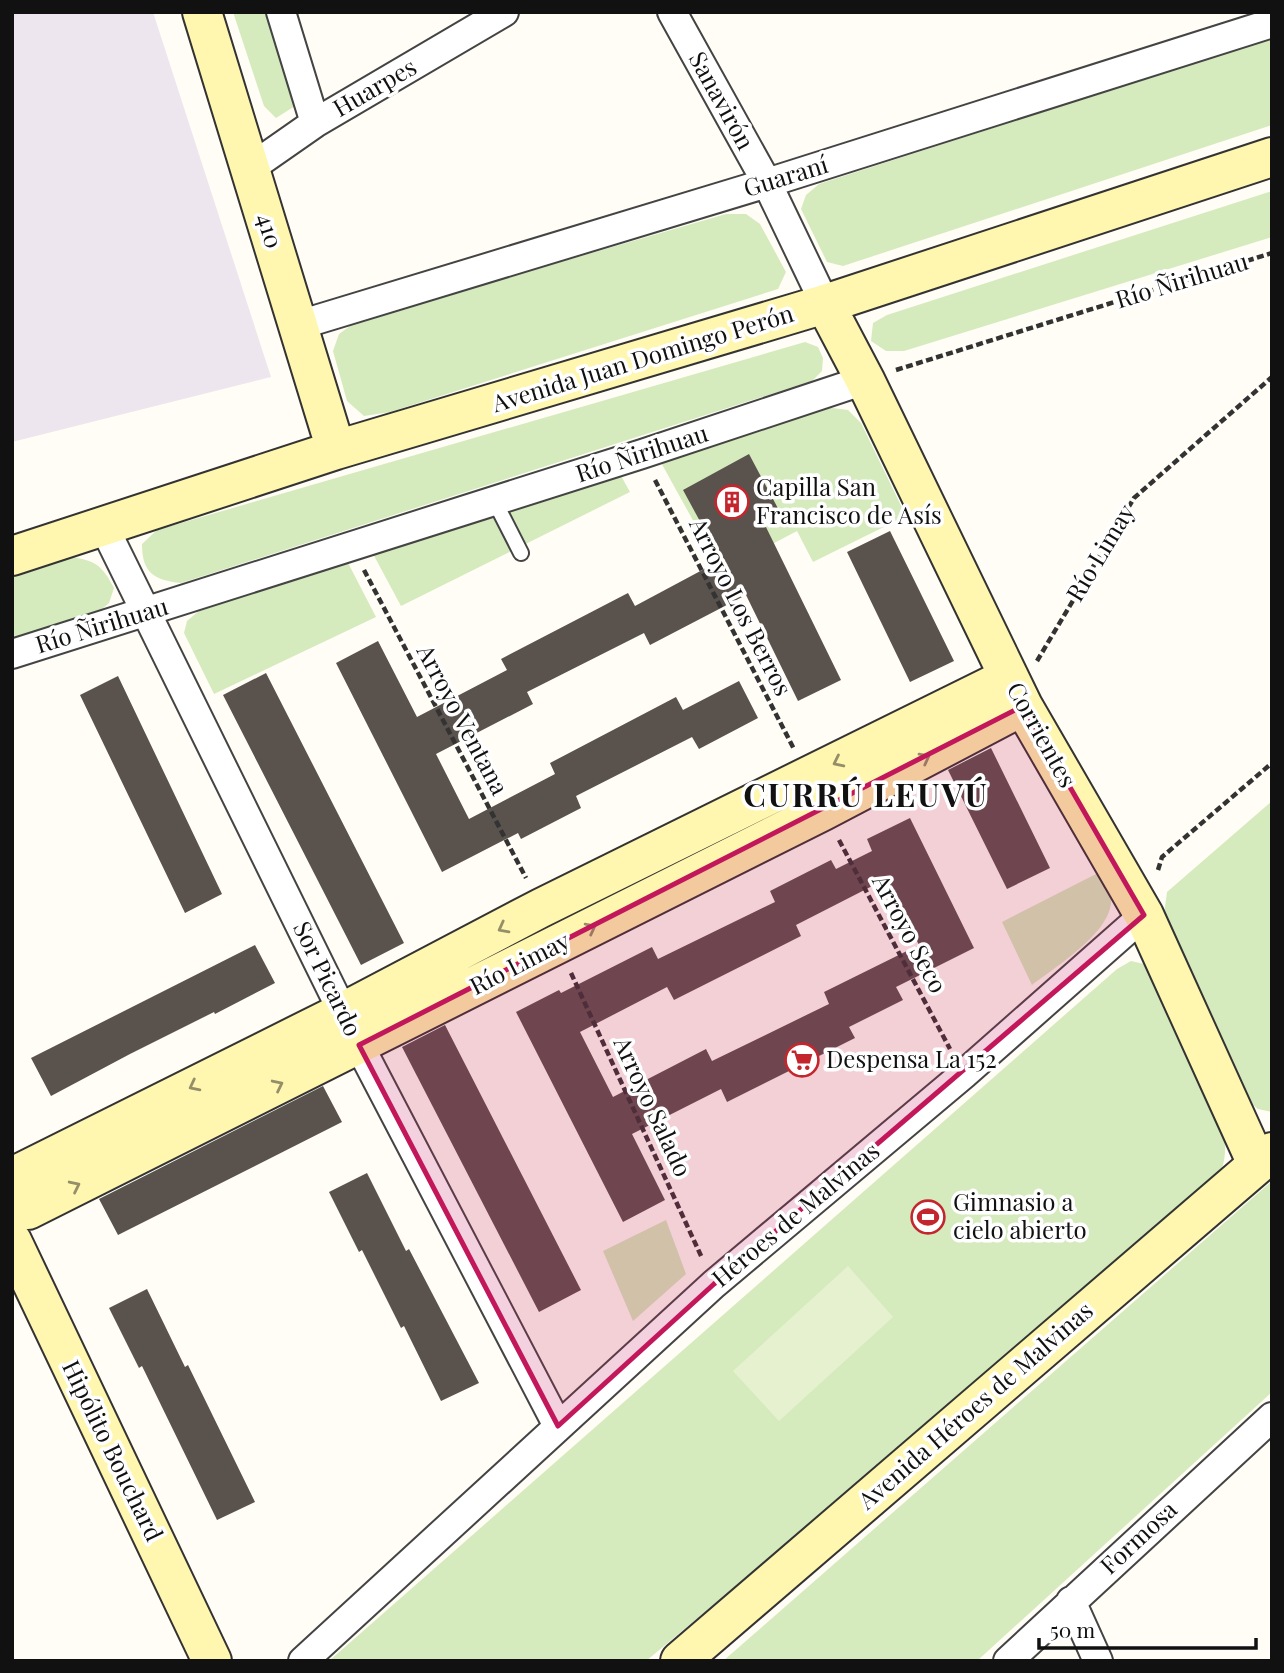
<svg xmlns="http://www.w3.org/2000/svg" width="1284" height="1673" font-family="'Playfair Display',serif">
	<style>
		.industrial { fill: #eee6ef }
		.green { fill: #d5ebbd }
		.pitch { fill: #e6f2cf }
		.building { fill: #5a524d; fill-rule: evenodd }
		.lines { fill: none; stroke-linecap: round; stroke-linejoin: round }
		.lane-casing { stroke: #444; stroke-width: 18 }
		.street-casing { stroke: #444; stroke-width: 32 }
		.secondary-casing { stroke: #333; stroke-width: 42 }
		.path { stroke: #333; stroke-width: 4.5; stroke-dasharray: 7 3.5; stroke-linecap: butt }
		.lane { stroke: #fff; stroke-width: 14 }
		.street { stroke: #fff; stroke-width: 28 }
		.secondary { stroke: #fff6b0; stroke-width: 38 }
		.oneway { stroke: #948f68 }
		.marked { fill: #c2185b; fill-opacity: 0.2; stroke: #c2185b; stroke-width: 5; stroke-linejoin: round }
		.labels { text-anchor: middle; stroke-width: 7; stroke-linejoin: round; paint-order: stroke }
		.street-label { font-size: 24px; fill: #111; stroke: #fff }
		.poi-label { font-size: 24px; fill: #111; stroke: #fff; text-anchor: start }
		.district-label { font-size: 32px; font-weight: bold; letter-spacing: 2px; fill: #111; stroke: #fff }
	</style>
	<rect width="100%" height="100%" fill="#fffdf5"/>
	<path class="industrial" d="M 12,12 L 153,12 L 271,377 L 12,442 Z"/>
	<path class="green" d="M 233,12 L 271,12 L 295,106 L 276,118 L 264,106 Z
		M 1272,38 L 1272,125 L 843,266 L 827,262 L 801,209 L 806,195 L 819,184 Z
		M 1272,191 L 1272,237 L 904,351 L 886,351 L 871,341 L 873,323 L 887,315 Z
		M 726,214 L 746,214 L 760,224 L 786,272 L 778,289 L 390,412 L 364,416 L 347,401 L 333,351 L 339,334 L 357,321 Z
		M 805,342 L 818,347 L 823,358 L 822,371 L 812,381 L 181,583 C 154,580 142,573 142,544 L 157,530 Z
		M 825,407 L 848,410 L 861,423 L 906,516 L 813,562 L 797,531 L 721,571 L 659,459 Z
		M 620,474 L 630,492 L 401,606 L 372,552 Z
		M 70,557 C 95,560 102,565 114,588 L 109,603 L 95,615 L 12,641 L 12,575 Z
		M 346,559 L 376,617 L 214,694 L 184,633 L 187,621 L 200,610 Z
		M 1272,801 L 1272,1112 L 1258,1109 L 1241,1095 L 1164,915 L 1167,892 Z
		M 1100,872 C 1104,880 1111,890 1111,898 C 1114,931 1055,967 1032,985 L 1002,922 Z
		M 1131,961 L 1144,964 L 1154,975 L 1222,1126 C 1228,1152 1225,1163 1215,1187 L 646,1661 L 329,1661 L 1117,969 Z
		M 1272,1181 L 1272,1392 L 977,1661 L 723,1661 Z
		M 666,1220 L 686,1274 L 633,1321 L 603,1251 Z"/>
	<path class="pitch" d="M 848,1266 L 893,1317 L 779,1421 L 733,1371 Z"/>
	<path class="building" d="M 749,454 L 781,514 L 764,523 L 841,680 L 798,701 L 746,595 L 650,645 L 644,633 L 527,692 L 533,704 L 436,754 L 469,819 L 555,774 L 550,763 L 676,697 L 683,710 L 739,681 L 758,718 L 699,749 L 692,737 L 576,796 L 581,808 L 521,839 L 518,833 L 442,872 L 336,663 L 378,641 L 417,717 L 507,670 L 501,659 L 628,593 L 635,606 L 721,560 L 683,490 Z
		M 890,531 L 954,661 L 910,682 L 847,552 Z
		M 266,673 L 404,943 L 361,965 L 223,695 Z
		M 118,676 L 222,894 L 185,913 L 80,695 Z
		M 991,748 L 1050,868 L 1007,889 L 948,770 Z
		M 910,818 L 974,948 L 896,987 L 903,1000 L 849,1027 L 855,1038 L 727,1102 L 721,1089 L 632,1134 L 665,1200 L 623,1222 L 516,1012 L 559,990 L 561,993 L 652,947 L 658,959 L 775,902 L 770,891 L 831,860 L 836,869 L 872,851 L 867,839 ZM 886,879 L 919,945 L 824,992 L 829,1004 L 712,1061 L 706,1049 L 613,1097 L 580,1032 L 667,987 L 674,1000 L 801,936 L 796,925 Z
		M 255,945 L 275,983 L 215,1014 L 214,1012 L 130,1054 L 51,1096 L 31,1058 Z
		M 445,1025 L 581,1290 L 539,1312 L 402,1047 Z
		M 323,1086 L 342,1122 L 118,1235 L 99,1199 Z
		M 367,1173 L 406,1251 L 409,1249 L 479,1383 L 441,1401 L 404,1326 L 401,1328 L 362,1250 L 359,1252 L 329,1192 Z
		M 147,1289 L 185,1367 L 188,1365 L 255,1502 L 217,1520 L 142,1366 L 139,1368 L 109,1308 Z"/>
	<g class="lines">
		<defs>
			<path id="lane" d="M 495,502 L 521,553"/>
			<path id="street" d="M 281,12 L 315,123
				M 672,12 L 767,183 L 825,304
				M 249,169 L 315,123 L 504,12
				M 299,325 L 767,183 L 1272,23
				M 104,527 L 359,1045 L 558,1426
				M 12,654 L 642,454 L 865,380
				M 1071,1601 L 1098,1661
				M 303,1661 L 714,1284 L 964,1074 L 1144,915
				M 1008,1661 L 1272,1417"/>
			<path id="secondary" d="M 202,12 L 336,450
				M 825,304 L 865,380 L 1023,706 L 1144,915 L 1257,1164
				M 12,556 L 336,450 L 825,304 L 1272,157
				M 12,1181 L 18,1174 L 343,1012 L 541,908 L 1009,677
				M 12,1207 L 28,1210 L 823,811 L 1023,706
				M 12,1241 L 212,1661
				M 680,1661 L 1272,1152"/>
		</defs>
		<use href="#lane" class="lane-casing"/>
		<use href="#street" class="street-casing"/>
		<use href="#secondary" class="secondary-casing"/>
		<path class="path" d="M 896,370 L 1272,253
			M 655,480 L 794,749
			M 364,570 L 526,878
			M 1037,661 L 1134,498 L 1272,377
			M 839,840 L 950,1049
			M 1158,870 L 1162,857 L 1272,763
			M 571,973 L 702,1258"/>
		<use href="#lane" class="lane"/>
		<use href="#street" class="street"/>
		<use href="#secondary" class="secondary"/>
	</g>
	<defs><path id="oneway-chevron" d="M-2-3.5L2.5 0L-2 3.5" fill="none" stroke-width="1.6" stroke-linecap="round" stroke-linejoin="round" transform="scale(1.75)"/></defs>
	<g class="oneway">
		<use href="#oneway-chevron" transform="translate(925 758) rotate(-28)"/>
		<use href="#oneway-chevron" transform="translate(838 762) rotate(154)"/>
		<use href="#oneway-chevron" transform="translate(503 928) rotate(152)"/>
		<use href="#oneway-chevron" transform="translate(591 928) rotate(-27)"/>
		<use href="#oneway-chevron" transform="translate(278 1085) rotate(-26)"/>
		<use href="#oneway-chevron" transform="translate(194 1086) rotate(153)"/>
		<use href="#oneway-chevron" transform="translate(75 1186) rotate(-26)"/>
	</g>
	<path class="marked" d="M 1023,706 L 1144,915 L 714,1284 L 558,1426 L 359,1045 Z"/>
	<defs>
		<symbol id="building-ring" viewBox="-11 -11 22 22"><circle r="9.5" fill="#fff" stroke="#c4262e" stroke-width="1.5"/><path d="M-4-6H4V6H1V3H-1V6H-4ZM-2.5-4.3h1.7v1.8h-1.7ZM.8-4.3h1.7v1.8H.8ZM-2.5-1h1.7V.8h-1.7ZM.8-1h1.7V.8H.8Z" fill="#c4262e"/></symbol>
		<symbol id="supermarket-ring" viewBox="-11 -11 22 22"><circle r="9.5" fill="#fff" stroke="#c4262e" stroke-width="1.5"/><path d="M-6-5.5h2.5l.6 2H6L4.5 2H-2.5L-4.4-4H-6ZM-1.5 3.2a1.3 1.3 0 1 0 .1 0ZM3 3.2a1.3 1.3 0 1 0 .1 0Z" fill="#c4262e"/></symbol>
		<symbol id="stadium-ring" viewBox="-11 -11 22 22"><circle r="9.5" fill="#fff" stroke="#c4262e" stroke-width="1.5"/><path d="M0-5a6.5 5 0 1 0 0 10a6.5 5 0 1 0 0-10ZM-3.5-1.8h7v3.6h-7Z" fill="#c4262e"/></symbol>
	</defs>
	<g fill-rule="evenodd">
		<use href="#building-ring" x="713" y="483" width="38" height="38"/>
		<use href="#supermarket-ring" x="783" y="1041" width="38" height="38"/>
		<use href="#stadium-ring" x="909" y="1198" width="38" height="38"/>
	</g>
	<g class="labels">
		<g class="street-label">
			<text transform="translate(375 88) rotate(-30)" y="8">Huarpes</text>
			<text transform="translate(721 101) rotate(61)" y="8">Sanavirón</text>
			<text transform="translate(786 177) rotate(-17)" y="8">Guaraní</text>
			<text transform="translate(269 231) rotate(72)" y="8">410</text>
			<text transform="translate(1182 281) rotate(-17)" y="8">Río Ñirihuau</text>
			<text transform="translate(643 359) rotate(-17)" y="8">Avenida Juan Domingo Perón</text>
			<text transform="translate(642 454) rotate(-18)" y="8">Río Ñirihuau</text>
			<text transform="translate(1101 553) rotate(-59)" y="8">Río Limay</text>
			<text transform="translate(740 607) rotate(63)" y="8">Arroyo Los Berros</text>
			<text transform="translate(102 626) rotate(-17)" y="8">Río Ñirihuau</text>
			<text transform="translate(462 720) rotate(62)" y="8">Arroyo Ventana</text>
			<text transform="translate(1041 735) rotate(61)" y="8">Corrientes</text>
			<text transform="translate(909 934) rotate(62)" y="8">Arroyo Seco</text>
			<text transform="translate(520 964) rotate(-27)" y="8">Río Limay</text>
			<text transform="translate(327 979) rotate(64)" y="8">Sor Picardo</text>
			<text transform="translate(652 1107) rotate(65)" y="8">Arroyo Salado</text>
			<text transform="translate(796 1215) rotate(-40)" y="8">Héroes de Malvinas</text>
			<text transform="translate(976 1406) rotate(-41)" y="8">Avenida Héroes de Malvinas</text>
			<text transform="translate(112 1451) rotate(64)" y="8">Hipólito Bouchard</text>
			<text transform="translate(1139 1538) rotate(-43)" y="8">Formosa</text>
		</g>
		<g class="poi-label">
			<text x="756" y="496">Capilla San<tspan x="756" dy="28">Francisco de Asís</tspan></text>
			<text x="826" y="1068">Despensa La 152</text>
			<text x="953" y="1211">Gimnasio a<tspan x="953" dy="28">cielo abierto</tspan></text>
		</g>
		<g class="district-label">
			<text x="866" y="807">CURRÚ LEUVÚ</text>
		</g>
	</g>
	<rect width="1284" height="1673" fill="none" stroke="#111111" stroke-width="28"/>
	<path d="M1039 1638v10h217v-10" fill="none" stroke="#111111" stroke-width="3.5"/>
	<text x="1050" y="1638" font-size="21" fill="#111111" stroke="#ffffff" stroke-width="5" paint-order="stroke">50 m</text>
</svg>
